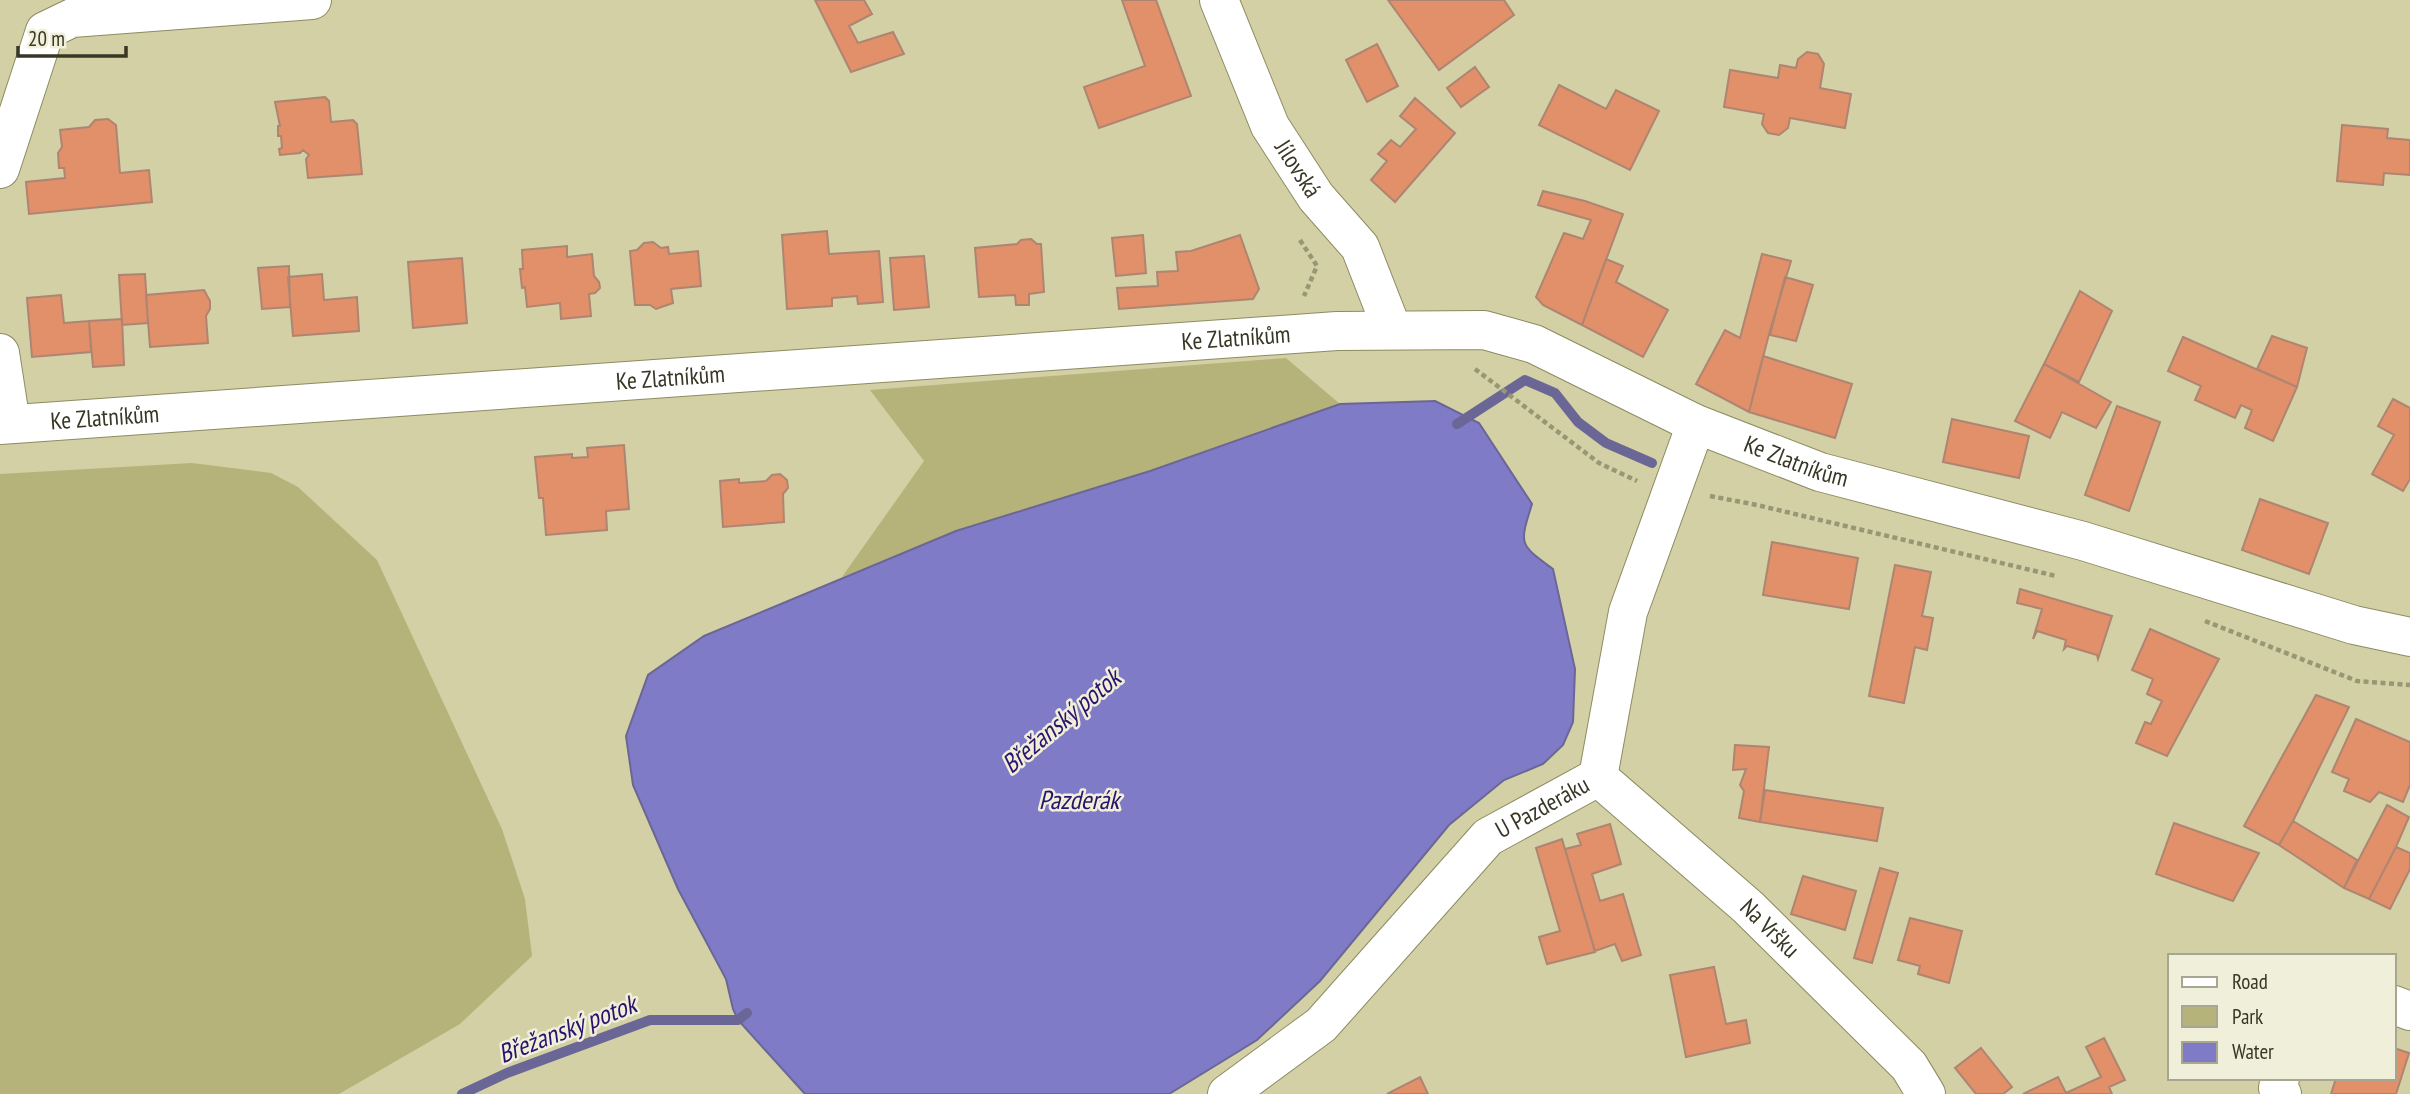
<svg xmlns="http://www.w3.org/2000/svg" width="2410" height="1094" font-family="'PT Sans Narrow',sans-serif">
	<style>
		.green { fill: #b6b37a }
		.water { fill: #807bc7; stroke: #6a6796; stroke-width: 2 }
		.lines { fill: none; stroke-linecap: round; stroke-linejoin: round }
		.stream { stroke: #6a6796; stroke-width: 10 }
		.building { fill: #e19069; stroke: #ae8572; stroke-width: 2 }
		.street-casing { stroke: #8d8b61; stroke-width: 40 }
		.secondary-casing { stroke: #8d8b61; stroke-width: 40 }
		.path { stroke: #989774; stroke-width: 4.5; stroke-dasharray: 5 3.5; stroke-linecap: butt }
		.street { stroke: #fff; stroke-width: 38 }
		.secondary { stroke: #fff; stroke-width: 38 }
		.labels { text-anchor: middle; stroke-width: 5; stroke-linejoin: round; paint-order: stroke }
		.street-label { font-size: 24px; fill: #383725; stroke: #f0f0da }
		.water-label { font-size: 26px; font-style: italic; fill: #2b136d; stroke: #f0f0da }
	</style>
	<rect width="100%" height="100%" fill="#d2d0a4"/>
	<path class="green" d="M 1286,358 L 1340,404 L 842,577 L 924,461 L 870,390 Z
		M 192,463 L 271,473 L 298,487 L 377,560 L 502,829 L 525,899 L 532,956 L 460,1024 L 339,1094 L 0,1094 L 0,474 Z"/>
	<path class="water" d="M 1435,401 L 1479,423 L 1532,504 C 1519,545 1519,544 1553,569 L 1575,669 L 1573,722 L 1563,745 L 1543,764 L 1504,780 L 1449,825 L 1320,981 L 1257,1040 L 1169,1094 L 805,1094 L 738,1020 L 733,1009 L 726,979 L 678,889 L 633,785 L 626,736 L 648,675 L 704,636 L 956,531 L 1150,471 L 1340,404 Z"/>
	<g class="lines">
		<path class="stream" d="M 1457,424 L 1525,380 L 1555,393 L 1578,422 L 1606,443 L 1652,463
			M 462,1094 L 507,1073 L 650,1020 L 738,1020 L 747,1013"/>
	</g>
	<path class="building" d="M 815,0 L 864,0 L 872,14 L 849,26 L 858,43 L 893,32 L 904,54 L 851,72 Z
		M 1122,0 L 1156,0 L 1191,96 L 1099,128 L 1084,87 L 1145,66 Z
		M 1388,0 L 1504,0 L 1514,15 L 1439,70 Z
		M 1377,44 L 1398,86 L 1367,102 L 1346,60 Z
		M 1807,52 L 1818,54 L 1824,64 L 1820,88 L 1851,94 L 1845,128 L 1790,118 L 1788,128 L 1779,135 L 1768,133 L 1762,124 L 1764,114 L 1724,107 L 1730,70 L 1778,78 L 1780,65 L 1796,68 L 1798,59 Z
		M 1475,67 L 1489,87 L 1461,107 L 1447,88 Z
		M 1559,85 L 1606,109 L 1616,90 L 1659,111 L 1630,170 L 1539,125 Z
		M 325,97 L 329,101 L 331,122 L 353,120 L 357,124 L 362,174 L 308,178 L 306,159 L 309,155 L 303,150 L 300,153 L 280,155 L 279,149 L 282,148 L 281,136 L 278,136 L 278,126 L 280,126 L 275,102 Z
		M 1415,98 L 1455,133 L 1395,202 L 1371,180 L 1387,161 L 1378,154 L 1391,140 L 1400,147 L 1416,129 L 1400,116 Z
		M 108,119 L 116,125 L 120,173 L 149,170 L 152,202 L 29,214 L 26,182 L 65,178 L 64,168 L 59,168 L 58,153 L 62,147 L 60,130 L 89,127 L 95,120 Z
		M 2342,125 L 2388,129 L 2387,138 L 2410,140 L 2410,175 L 2384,173 L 2383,185 L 2337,181 Z
		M 1543,191 L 1585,201 L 1623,214 L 1582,325 L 1543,305 L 1536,297 L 1564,233 L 1583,239 L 1591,220 L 1538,205 Z
		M 827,231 L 829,254 L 879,251 L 883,302 L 858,304 L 857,296 L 832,298 L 832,306 L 787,309 L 782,235 Z
		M 1143,235 L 1146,273 L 1116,276 L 1112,238 Z
		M 1240,235 L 1259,289 L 1253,299 L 1119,309 L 1117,288 L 1158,286 L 1157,272 L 1178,271 L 1176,252 L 1191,251 Z
		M 1031,239 L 1037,244 L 1041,244 L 1044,292 L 1029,294 L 1029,305 L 1016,305 L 1015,295 L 979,297 L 975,248 L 1017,244 L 1021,240 Z
		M 653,242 L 661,248 L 668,247 L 669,254 L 698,251 L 701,286 L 671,289 L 673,303 L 656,309 L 650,305 L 635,305 L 630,251 L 637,250 L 644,243 Z
		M 567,246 L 567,257 L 592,254 L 594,276 L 599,282 L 600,288 L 595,293 L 589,294 L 591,316 L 561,319 L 560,303 L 527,307 L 525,287 L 522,288 L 520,269 L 523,269 L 522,250 Z
		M 1762,254 L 1791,261 L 1769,334 L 1749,412 L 1696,384 L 1725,330 L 1740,338 Z
		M 924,256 L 929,307 L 894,310 L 890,258 Z
		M 462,258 L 467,323 L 413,328 L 408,262 Z
		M 1606,259 L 1623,266 L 1616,282 L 1668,310 L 1643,357 L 1582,325 Z
		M 289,266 L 290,307 L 262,309 L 258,268 Z
		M 145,274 L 148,323 L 122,325 L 119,275 Z
		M 322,274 L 324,300 L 357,297 L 359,331 L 293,336 L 288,277 Z
		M 1785,277 L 1813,285 L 1796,341 L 1770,335 Z
		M 204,290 L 210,301 L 210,309 L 206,316 L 208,343 L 150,347 L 146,295 Z
		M 2080,291 L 2112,311 L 2079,382 L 2044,364 Z
		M 61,295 L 64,323 L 89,321 L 91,352 L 32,357 L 27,298 Z
		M 122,319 L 124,365 L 93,367 L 89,321 Z
		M 2272,336 L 2307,348 L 2297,387 L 2257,369 Z
		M 2183,337 L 2297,387 L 2273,441 L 2245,428 L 2252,410 L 2241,405 L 2235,418 L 2195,400 L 2201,386 L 2168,371 Z
		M 1763,356 L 1852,384 L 1835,438 L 1749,412 Z
		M 2044,364 L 2111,402 L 2096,428 L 2062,412 L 2050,438 L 2015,421 Z
		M 2393,399 L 2410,408 L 2410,479 L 2403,491 L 2372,474 L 2394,435 L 2378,426 Z
		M 2117,406 L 2160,422 L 2129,511 L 2085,495 Z
		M 1952,419 L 2029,436 L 2019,478 L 1943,462 Z
		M 624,445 L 629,509 L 606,511 L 607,530 L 546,535 L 543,498 L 539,498 L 535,457 L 572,454 L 572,458 L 588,457 L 587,448 Z
		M 780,474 L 787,480 L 788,488 L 783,494 L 784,522 L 723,527 L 720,481 L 739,479 L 739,483 L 766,481 L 772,475 Z
		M 2260,499 L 2328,523 L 2309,574 L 2242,550 Z
		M 1772,542 L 1858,558 L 1849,609 L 1763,595 Z
		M 1895,565 L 1931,572 L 1922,616 L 1933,618 L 1927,650 L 1915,647 L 1904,703 L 1869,696 Z
		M 2020,589 L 2112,616 L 2098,659 L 2097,655 L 2067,646 L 2064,649 L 2066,640 L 2037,631 L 2033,639 L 2042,609 L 2017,603 Z
		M 2150,629 L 2219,659 L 2167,756 L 2136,743 L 2145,722 L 2151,724 L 2162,701 L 2147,694 L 2153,679 L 2132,670 Z
		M 2316,695 L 2349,707 L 2293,821 L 2279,845 L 2244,826 Z
		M 2356,719 L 2410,742 L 2410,785 L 2403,802 L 2379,792 L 2370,802 L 2344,791 L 2349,779 L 2332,772 Z
		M 1735,745 L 1769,747 L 1760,822 L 1739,818 L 1744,791 L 1740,785 L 1746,769 L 1733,770 Z
		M 1765,790 L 1883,808 L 1877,841 L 1760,822 Z
		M 2387,805 L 2409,817 L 2396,847 L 2369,899 L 2344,888 Z
		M 2293,821 L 2357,860 L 2344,888 L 2279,845 Z
		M 2174,823 L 2259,853 L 2233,901 L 2156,874 Z
		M 1610,824 L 1621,864 L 1592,874 L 1600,901 L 1623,894 L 1641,955 L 1622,961 L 1615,944 L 1595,951 L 1565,849 L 1581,845 L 1577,834 Z
		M 1562,839 L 1595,952 L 1547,964 L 1539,937 L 1560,931 L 1536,848 Z
		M 2396,847 L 2410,853 L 2410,869 L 2390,909 L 2369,899 Z
		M 1880,868 L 1898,873 L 1872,963 L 1854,958 Z
		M 1803,876 L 1856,891 L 1845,930 L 1791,914 Z
		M 1910,918 L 1962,931 L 1949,983 L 1918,974 L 1920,966 L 1898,960 Z
		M 1714,967 L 1726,1024 L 1746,1020 L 1750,1043 L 1686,1057 L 1670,975 Z
		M 2104,1038 L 2125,1080 L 2109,1087 L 2112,1094 L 2023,1094 L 2058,1077 L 2066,1093 L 2101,1077 L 2086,1047 Z
		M 1981,1048 L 2012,1087 L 2003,1094 L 1976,1094 L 1955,1068 Z
		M 2394,1048 L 2409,1053 L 2396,1094 L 2331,1094 L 2336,1078 L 2394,1078 Z
		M 1420,1077 L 1428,1094 L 1387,1094 Z"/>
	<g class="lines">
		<defs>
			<g id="street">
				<path d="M 0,169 L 45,31 L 72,18 L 312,0"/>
				<path d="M 0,353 L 11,424"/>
				<path id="s1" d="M 1598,777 L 1748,907 L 1909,1066 L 1926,1094"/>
				<path d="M 1598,777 L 1628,612 L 1696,424"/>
				<path d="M 2394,1005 L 2410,1011"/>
				<path d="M 2280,1078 L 2278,1088 L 2282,1094"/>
				<path id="s2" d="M 1227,1094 L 1321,1025 L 1488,837 L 1598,777"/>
			</g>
			<g id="secondary">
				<path id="s3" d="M 1219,0 L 1270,126 L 1316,197 L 1360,247 L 1392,329"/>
				<path id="s4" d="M 0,425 L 1337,331 L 1484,330 L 1534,344 L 1696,424 L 1820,472 L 2083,541 L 2354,625 L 2410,637"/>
			</g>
		</defs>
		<use href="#street" class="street-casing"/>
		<use href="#secondary" class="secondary-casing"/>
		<path class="path" d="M 1300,240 L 1317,266 L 1304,296
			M 1475,369 L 1599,463 L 1637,481
			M 1710,496 L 1757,505 L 2056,576
			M 2205,621 L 2357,681 L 2410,685"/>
		<use href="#street" class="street"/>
		<use href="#secondary" class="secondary"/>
	</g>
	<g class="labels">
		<g class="street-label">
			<text dy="8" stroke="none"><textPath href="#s3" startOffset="187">Jílovská</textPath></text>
			<text dy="8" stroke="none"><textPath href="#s4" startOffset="1239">Ke Zlatníkům</textPath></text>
			<text dy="8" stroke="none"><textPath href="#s4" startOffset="672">Ke Zlatníkům</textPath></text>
			<text dy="8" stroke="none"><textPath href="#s4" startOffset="105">Ke Zlatníkům</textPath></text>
			<text dy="8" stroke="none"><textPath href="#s4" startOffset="1827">Ke Zlatníkům</textPath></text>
			<text dy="8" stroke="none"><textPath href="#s2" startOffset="430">U Pazderáku</textPath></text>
			<text dy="8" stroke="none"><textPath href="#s1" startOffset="229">Na Vršku</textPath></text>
		</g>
		<g class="water-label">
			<text transform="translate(1061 721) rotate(-40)" y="9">Břežanský potok</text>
			<text x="1079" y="809">Pazderák</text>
			<text transform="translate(567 1029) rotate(-21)" y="9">Břežanský potok</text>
		</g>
	</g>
	<rect x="2168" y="954" width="228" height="126" fill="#f0f0da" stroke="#a6a692" stroke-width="2"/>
	<rect x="2182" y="977" width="35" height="10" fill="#ffffff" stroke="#a6a692" stroke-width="2"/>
	<text x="2232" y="989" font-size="21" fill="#383725">Road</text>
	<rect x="2182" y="1006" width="35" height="21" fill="#b6b37a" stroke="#a6a692" stroke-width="2"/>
	<text x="2232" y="1024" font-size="21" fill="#383725">Park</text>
	<rect x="2182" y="1042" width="35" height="21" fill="#807bc7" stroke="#a6a692" stroke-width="2"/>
	<text x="2232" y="1059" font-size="21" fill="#383725">Water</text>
	<path d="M18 46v10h108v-10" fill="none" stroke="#383725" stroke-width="3.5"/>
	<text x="28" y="46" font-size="21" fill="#383725" stroke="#f0f0da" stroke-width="5" paint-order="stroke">20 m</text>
</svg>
